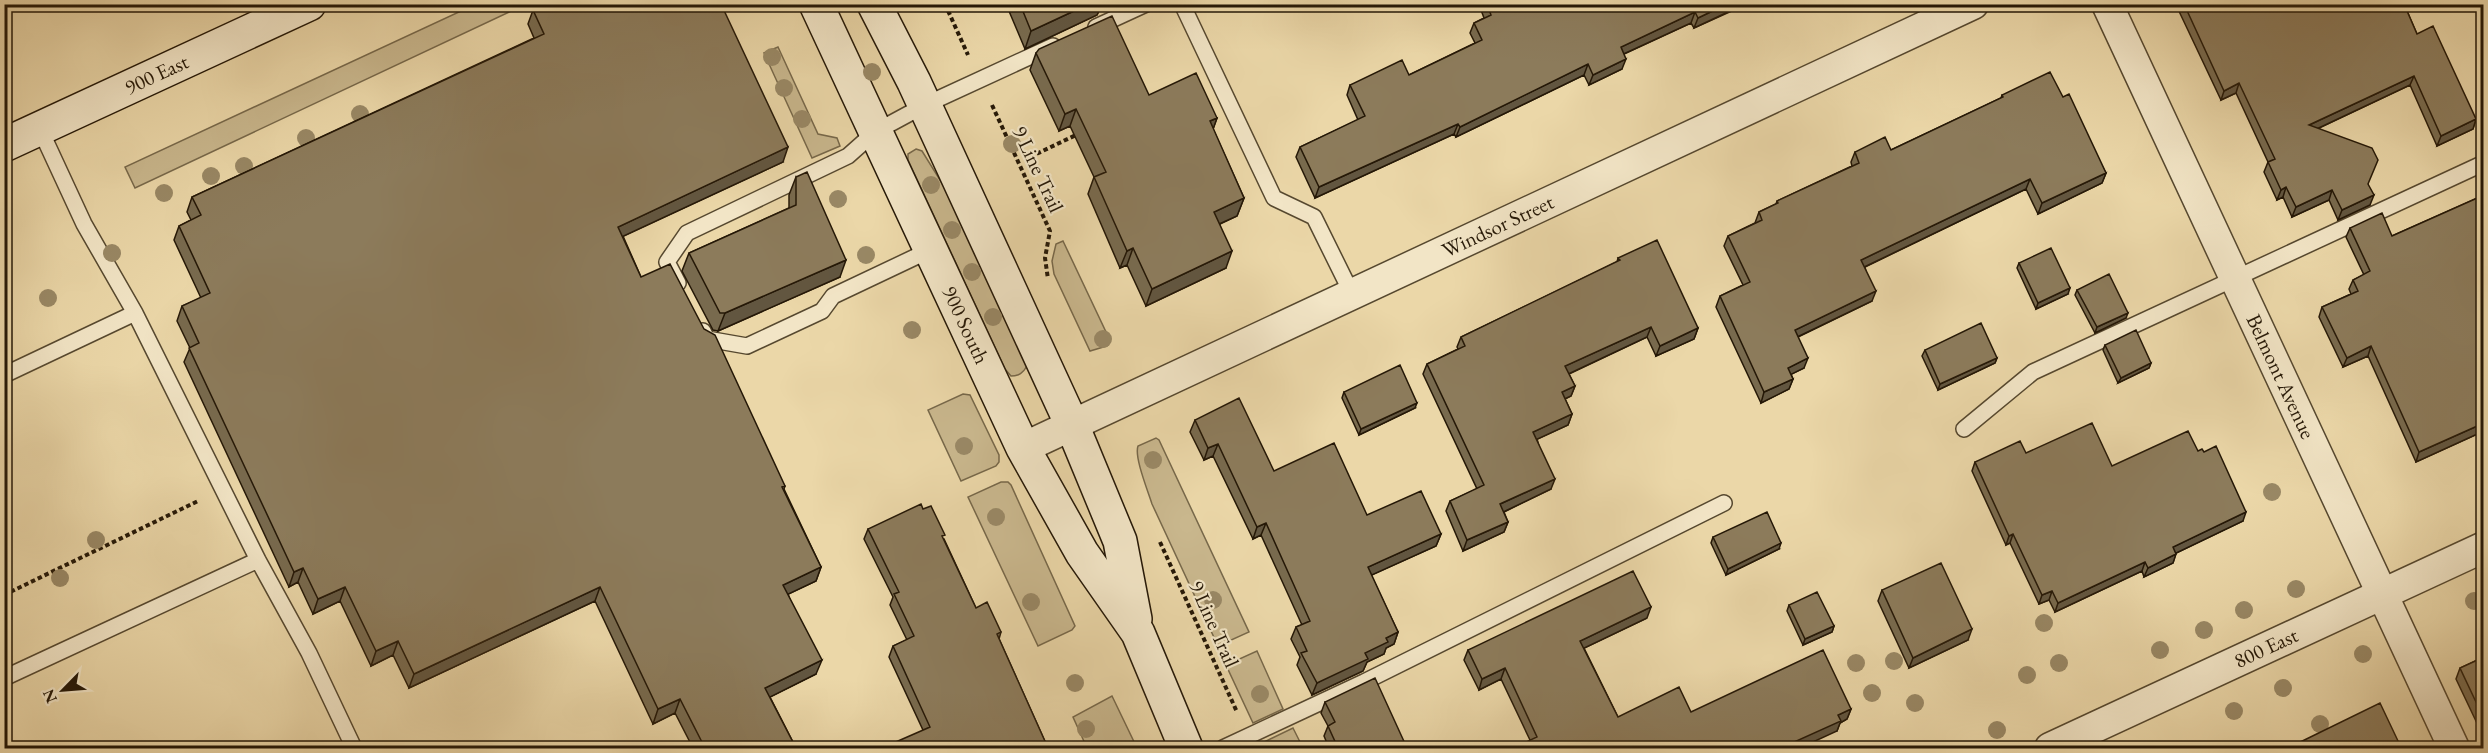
<svg xmlns="http://www.w3.org/2000/svg" width="2488" height="753" font-family="'EB Garamond',serif">
	<style>
		.green { fill: #c9b78d; stroke: #77684a; stroke-width: 1.5 }
		.lines { fill: none; stroke-linecap: round; stroke-linejoin: round }
		.lane-casing { stroke: #56482f; stroke-width: 18 }
		.street-casing { stroke: #56482f; stroke-width: 33 }
		.secondary-casing { stroke: #251807; stroke-width: 36 }
		.path { stroke: #251807; stroke-width: 4; stroke-dasharray: 4.5 3; stroke-linecap: butt }
		.lane { stroke: #f2e5c6; stroke-width: 15 }
		.street { stroke: #f2e5c6; stroke-width: 30 }
		.secondary { stroke: #f2e5c6; stroke-width: 33 }
		.tree { fill: #998865 }
		.wall { fill: #786a4e; stroke: #251807; stroke-width: 1.5 }
		.shaded-wall { fill: #625640; stroke: #251807; stroke-width: 1.5 }
		.building { fill: #8c7b5b; stroke: #251807; stroke-width: 1.5 }
		.labels { text-anchor: middle; stroke-width: 4.5; stroke-linejoin: round; paint-order: stroke }
		.street-label { font-size: 21px; fill: #251807; stroke: #f2e5c6 }
	</style>
	<rect width="100%" height="100%" fill="#ebd7a8"/>
	<filter id="stains"><feTurbulence type="fractalNoise" baseFrequency=".00333" numOctaves="4"/><feColorMatrix values="0 0 0 0 .2 0 0 0 0 .09 0 0 0 0 .02 0 0 0 .5 -.17"/></filter>
	<radialGradient id="worn" r=".72"><stop offset=".6" stop-color="#630" stop-opacity="0"/><stop offset="1" stop-color="#630" stop-opacity=".3"/></radialGradient>
	<path class="green" d="M 476,4 L 524,5 L 135,188 L 125,167 Z
		M 778,47 L 818,134 L 837,138 L 840,146 L 812,158 L 764,53 Z
		M 916,149 L 922,151 L 950,196 L 1027,366 C 1023,373 1019,376 1011,376 L 1005,369 L 908,160 L 908,154 Z
		M 1063,241 L 1106,332 L 1107,346 L 1090,351 L 1054,274 L 1052,261 L 1056,244 Z
		M 963,394 L 970,395 L 999,455 L 999,462 L 996,466 L 961,481 L 928,410 Z
		M 1156,438 L 1159,440 L 1249,632 L 1218,646 L 1152,504 C 1148,491 1134,457 1138,446 Z
		M 1001,482 L 1008,482 L 1011,485 L 1075,626 L 1072,630 L 1038,646 L 968,497 Z
		M 1257,651 L 1283,709 L 1253,723 L 1226,665 Z
		M 1112,696 L 1137,748 L 1087,748 L 1073,717 Z
		M 1293,728 L 1303,748 L 1265,748 L 1262,743 Z"/>
	<g class="lines">
		<defs>
			<path id="lane" d="M 1182,4 L 1274,198 L 1314,217 L 1352,294
				M 1096,27 L 1146,4
				M 40,129 L 84,224 L 135,313 L 258,560 L 309,653 L 354,748
				M 678,283 L 667,262 L 687,233 L 848,156 L 875,132 L 925,105 L 1053,46
				M 703,331 L 707,339 L 747,346 L 822,311 L 833,296 L 930,250
				M 4,375 L 135,313
				M 1964,429 L 2033,372 L 2484,163
				M 4,678 L 258,560
				M 1223,748 L 1364,682 L 1724,503"/>
			<g id="street">
				<path id="s1" d="M 2107,4 L 2454,748"/>
				<path id="s2" d="M 1023,448 L 1973,4"/>
				<path id="s3" d="M 2050,748 L 2484,547"/>
			</g>
			<g id="secondary">
				<path id="s4" d="M 816,4 L 1023,448 L 1082,553 L 1138,633 L 1186,748"/>
				<path d="M 874,4 L 914,82 L 1072,425 L 1120,541 L 1135,619"/>
				<path id="s5" d="M 4,145 L 309,4"/>
			</g>
		</defs>
		<use href="#lane" class="lane-casing"/>
		<use href="#street" class="street-casing"/>
		<use href="#secondary" class="secondary-casing"/>
		<path class="path" d="M 945,4 L 968,55
			M 992,105 L 1050,231 L 1045,258 L 1048,279
			M 1030,157 L 1076,135
			M 1160,542 L 1237,712
			M 4,595 L 198,501"/>
		<use href="#lane" class="lane"/>
		<use href="#street" class="street"/>
		<use href="#secondary" class="secondary"/>
	</g>
	<g class="tree">
		<circle cx="772" cy="57" r="9"/>
		<circle cx="872" cy="72" r="9"/>
		<circle cx="784" cy="88" r="9"/>
		<circle cx="360" cy="114" r="9"/>
		<circle cx="802" cy="119" r="9"/>
		<circle cx="306" cy="138" r="9"/>
		<circle cx="1012" cy="144" r="9"/>
		<circle cx="244" cy="166" r="9"/>
		<circle cx="211" cy="176" r="9"/>
		<circle cx="931" cy="185" r="9"/>
		<circle cx="164" cy="193" r="9"/>
		<circle cx="838" cy="199" r="9"/>
		<circle cx="952" cy="230" r="9"/>
		<circle cx="112" cy="253" r="9"/>
		<circle cx="866" cy="255" r="9"/>
		<circle cx="972" cy="272" r="9"/>
		<circle cx="48" cy="298" r="9"/>
		<circle cx="993" cy="317" r="9"/>
		<circle cx="912" cy="330" r="9"/>
		<circle cx="1103" cy="339" r="9"/>
		<circle cx="964" cy="446" r="9"/>
		<circle cx="1153" cy="460" r="9"/>
		<circle cx="2272" cy="492" r="9"/>
		<circle cx="996" cy="517" r="9"/>
		<circle cx="96" cy="540" r="9"/>
		<circle cx="60" cy="578" r="9"/>
		<circle cx="2296" cy="589" r="9"/>
		<circle cx="1213" cy="600" r="9"/>
		<circle cx="2474" cy="601" r="9"/>
		<circle cx="1031" cy="602" r="9"/>
		<circle cx="2244" cy="610" r="9"/>
		<circle cx="2044" cy="623" r="9"/>
		<circle cx="2204" cy="630" r="9"/>
		<circle cx="2160" cy="650" r="9"/>
		<circle cx="2363" cy="654" r="9"/>
		<circle cx="1894" cy="661" r="9"/>
		<circle cx="1856" cy="663" r="9"/>
		<circle cx="2059" cy="663" r="9"/>
		<circle cx="2027" cy="675" r="9"/>
		<circle cx="1075" cy="683" r="9"/>
		<circle cx="2283" cy="688" r="9"/>
		<circle cx="1872" cy="693" r="9"/>
		<circle cx="1260" cy="694" r="9"/>
		<circle cx="1915" cy="703" r="9"/>
		<circle cx="2234" cy="711" r="9"/>
		<circle cx="2320" cy="724" r="9"/>
		<circle cx="1086" cy="729" r="9"/>
		<circle cx="1997" cy="730" r="9"/>
	</g>
	<path class="wall" d="M 1006,4 L 1106,4 L 1101,7 L 1097,15 L 1025,49 Z
		M 1483,4 L 1754,4 L 1746,8 L 1745,5 L 1694,28 L 1691,23 L 1624,54 L 1622,69 L 1589,85 L 1584,75 L 1456,137 L 1454,134 L 1315,198 L 1296,157 L 1300,147 L 1358,120 L 1347,95 L 1350,85 L 1409,75 L 1475,43 L 1470,33 L 1474,23 L 1484,18 L 1481,10 Z
		M 2178,4 L 2404,4 L 2417,34 L 2476,119 L 2473,129 L 2437,146 L 2410,85 L 2319,128 L 2368,184 L 2370,205 L 2338,220 L 2329,200 L 2292,217 L 2283,197 L 2277,200 L 2264,172 L 2268,162 L 2236,93 L 2221,100 L 2177,7 Z
		M 533,10 L 783,162 L 623,236 L 641,277 L 785,486 L 784,489 L 821,567 L 816,581 L 788,594 L 816,674 L 770,697 L 794,744 L 800,748 L 693,748 L 675,713 L 653,724 L 595,601 L 409,688 L 393,655 L 371,666 L 340,601 L 313,614 L 298,582 L 289,587 L 184,362 L 190,348 L 177,321 L 182,306 L 201,298 L 174,240 L 179,226 L 191,220 L 187,212 L 192,197 L 534,38 L 528,24 Z
		M 1036,53 L 1149,95 L 1217,118 L 1213,129 L 1244,198 L 1237,216 L 1220,224 L 1226,268 L 1146,306 L 1127,265 L 1120,268 L 1088,194 L 1094,177 L 1070,126 L 1059,131 L 1030,70 Z
		M 2002,95 L 2063,97 L 2106,173 L 2102,183 L 2038,214 L 2026,189 L 1865,267 L 1872,301 L 1798,337 L 1804,368 L 1791,374 L 1793,379 L 1789,389 L 1761,403 L 1716,307 L 1720,296 L 1743,285 L 1724,246 L 1728,236 L 1755,223 L 1759,212 L 1776,204 L 1777,201 L 1852,166 L 1851,162 L 1855,152 L 1891,150 L 2001,98 Z
		M 796,177 L 840,277 L 718,331 L 713,330 L 682,271 L 689,253 L 789,208 L 789,195 Z
		M 2482,190 L 2484,190 L 2484,431 L 2416,462 L 2368,356 L 2343,367 L 2319,317 L 2322,307 L 2351,294 L 2349,289 L 2353,280 L 2364,275 L 2346,237 L 2350,228 L 2392,236 L 2480,197 Z
		M 1618,258 L 1698,328 L 1694,339 L 1656,356 L 1647,337 L 1569,374 L 1575,386 L 1571,396 L 1565,399 L 1572,414 L 1568,425 L 1537,439 L 1551,489 L 1504,512 L 1508,522 L 1504,532 L 1463,551 L 1446,511 L 1450,501 L 1477,489 L 1423,374 L 1427,364 L 1458,349 L 1457,347 L 1461,337 L 1617,262 Z
		M 2019,263 L 2068,294 L 2036,309 L 2017,268 Z
		M 2077,290 L 2126,318 L 2095,333 L 2075,295 Z
		M 2105,345 L 2151,363 L 2149,368 L 2118,383 L 2103,350 Z
		M 1925,350 L 1997,358 L 1995,363 L 1938,390 L 1922,356 Z
		M 1344,392 L 1415,408 L 1359,435 L 1342,398 Z
		M 1195,420 L 1274,471 L 1367,515 L 1441,534 L 1436,546 L 1371,575 L 1398,632 L 1394,644 L 1386,648 L 1384,654 L 1367,662 L 1363,671 L 1312,695 L 1297,665 L 1300,657 L 1291,639 L 1296,627 L 1302,625 L 1261,535 L 1253,539 L 1213,456 L 1204,460 L 1190,432 Z
		M 2198,451 L 2243,521 L 2176,553 L 2173,563 L 2144,577 L 2142,571 L 2055,612 L 2049,600 L 2039,604 L 2010,543 L 2006,545 L 1972,471 L 1975,462 L 2026,453 L 2112,466 Z
		M 868,529 L 944,539 L 976,608 L 1001,632 L 999,639 L 1048,748 L 923,730 L 889,657 L 893,646 L 907,640 L 890,605 L 893,597 L 864,539 Z
		M 1713,537 L 1779,549 L 1726,575 L 1711,543 Z
		M 1882,590 L 1968,640 L 1909,668 L 1878,601 Z
		M 1789,605 L 1834,626 L 1832,632 L 1803,645 L 1787,611 Z
		M 1647,618 L 1584,648 L 1618,717 L 1691,712 L 1851,709 L 1847,719 L 1840,723 L 1837,731 L 1530,740 L 1501,679 L 1479,690 L 1464,660 L 1468,650 Z
		M 2484,657 L 2484,738 L 2456,679 L 2460,668 Z
		M 1325,702 L 1407,748 L 1329,748 L 1324,736 L 1328,726 L 1321,713 Z"/>
	<path class="shaded-wall" d="M 1089,4 L 1106,4 L 1101,7 L 1097,15 L 1025,49 L 1031,31 Z
		M 1727,4 L 1745,4 L 1694,28 L 1698,18 Z
		M 1748,4 L 1754,4 L 1746,8 Z
		M 1695,12 L 1691,23 L 1617,57 L 1621,47 Z
		M 1626,59 L 1622,69 L 1589,85 L 1593,75 Z
		M 1588,64 L 1584,75 L 1456,137 L 1460,127 Z
		M 2414,76 L 2410,85 L 2306,134 L 2309,125 Z
		M 2239,83 L 2236,93 L 2221,100 L 2224,91 Z
		M 1076,109 L 1070,126 L 1059,131 L 1065,114 Z
		M 1217,118 L 1211,135 L 1210,121 Z
		M 2476,119 L 2473,129 L 2437,146 L 2441,136 Z
		M 1458,124 L 1454,134 L 1315,198 L 1319,187 Z
		M 788,147 L 783,162 L 613,241 L 618,227 Z
		M 2106,173 L 2102,183 L 2038,214 L 2042,203 Z
		M 2030,179 L 2026,189 L 1858,270 L 1861,260 Z
		M 2286,187 L 2283,197 L 2277,200 L 2281,190 Z
		M 2332,190 L 2329,200 L 2292,217 L 2296,207 Z
		M 2374,195 L 2370,205 L 2338,220 L 2342,210 Z
		M 1244,198 L 1237,216 L 1208,229 L 1214,212 Z
		M 1133,248 L 1127,265 L 1120,268 L 1127,251 Z
		M 1232,251 L 1226,268 L 1146,306 L 1152,289 Z
		M 846,260 L 840,277 L 718,331 L 725,313 Z
		M 2070,288 L 2068,294 L 2036,309 L 2038,303 Z
		M 1876,291 L 1872,301 L 1791,340 L 1795,330 Z
		M 2128,313 L 2126,318 L 2095,333 L 2097,327 Z
		M 1651,327 L 1647,337 L 1562,377 L 1565,366 Z
		M 1698,328 L 1694,339 L 1656,356 L 1660,346 Z
		M 2371,346 L 2368,356 L 2343,367 L 2347,358 Z
		M 1808,358 L 1804,368 L 1784,378 L 1788,368 Z
		M 1997,358 L 1995,363 L 1938,390 L 1940,384 Z
		M 2151,363 L 2149,368 L 2118,383 L 2121,378 Z
		M 1793,379 L 1789,389 L 1761,403 L 1764,392 Z
		M 1575,386 L 1571,396 L 1558,402 L 1562,392 Z
		M 1417,403 L 1415,408 L 1359,435 L 1361,429 Z
		M 1572,414 L 1568,425 L 1529,443 L 1533,432 Z
		M 2484,423 L 2484,431 L 2416,462 L 2419,452 Z
		M 1218,444 L 1213,456 L 1204,460 L 1208,448 Z
		M 1555,479 L 1551,489 L 1497,515 L 1500,504 Z
		M 2246,512 L 2243,521 L 2170,556 L 2173,547 Z
		M 1508,522 L 1504,532 L 1463,551 L 1467,540 Z
		M 1266,523 L 1261,535 L 1253,539 L 1257,527 Z
		M 1441,534 L 1436,546 L 1363,579 L 1368,567 Z
		M 2013,534 L 2010,543 L 2006,545 L 2009,536 Z
		M 1781,543 L 1779,549 L 1726,575 L 1728,569 Z
		M 2176,554 L 2173,563 L 2144,577 L 2148,568 Z
		M 2145,562 L 2142,571 L 2055,612 L 2058,603 Z
		M 821,567 L 816,581 L 778,599 L 783,585 Z
		M 303,568 L 298,582 L 289,587 L 294,572 Z
		M 345,587 L 340,601 L 313,614 L 318,599 Z
		M 600,587 L 595,601 L 409,688 L 414,674 Z
		M 2052,591 L 2049,600 L 2039,604 L 2042,595 Z
		M 1651,607 L 1647,618 L 1576,652 L 1580,641 Z
		M 1834,626 L 1832,632 L 1803,645 L 1805,639 Z
		M 1972,629 L 1968,640 L 1909,668 L 1913,658 Z
		M 1398,632 L 1394,644 L 1386,648 L 1384,654 L 1367,662 L 1363,671 L 1312,695 L 1317,683 L 1365,653 L 1386,638 Z
		M 398,641 L 393,655 L 371,666 L 376,651 Z
		M 822,660 L 816,674 L 760,702 L 765,688 Z
		M 1505,668 L 1501,679 L 1479,690 L 1482,679 Z
		M 680,699 L 675,713 L 653,724 L 658,709 Z
		M 1851,709 L 1847,719 L 1840,723 L 1837,731 L 1800,748 L 1781,748 L 1838,715 Z
		M 2399,743 L 2397,748 L 2387,748 Z"/>
	<path class="building" d="M 544,4 L 721,4 L 788,147 L 618,227 L 641,277 L 670,264 L 704,329 L 715,335 L 785,486 L 782,487 L 821,567 L 783,585 L 822,660 L 765,688 L 794,744 L 797,743 L 800,748 L 705,748 L 680,699 L 658,709 L 600,587 L 414,674 L 398,641 L 376,651 L 345,587 L 318,599 L 303,568 L 294,572 L 189,348 L 199,343 L 182,306 L 210,293 L 179,226 L 201,215 L 192,197 L 544,34 L 533,10 Z
		M 1020,4 L 1089,4 L 1031,31 Z
		M 1487,4 L 1727,4 L 1698,18 L 1695,12 L 1621,47 L 1626,59 L 1593,75 L 1588,64 L 1460,127 L 1458,124 L 1319,187 L 1300,147 L 1365,116 L 1350,85 L 1402,60 L 1409,75 L 1482,40 L 1474,23 L 1491,15 Z
		M 2184,4 L 2404,4 L 2417,34 L 2433,26 L 2476,119 L 2441,136 L 2414,76 L 2309,125 L 2372,148 L 2378,160 L 2368,184 L 2374,195 L 2342,210 L 2332,190 L 2296,207 L 2286,187 L 2281,190 L 2268,162 L 2275,159 L 2239,83 L 2224,91 Z
		M 1112,16 L 1149,95 L 1196,73 L 1217,118 L 1210,121 L 1244,198 L 1214,212 L 1232,251 L 1152,289 L 1133,248 L 1127,251 L 1094,177 L 1106,172 L 1076,109 L 1065,114 L 1036,53 L 1039,49 Z
		M 2050,72 L 2063,97 L 2069,94 L 2106,173 L 2042,203 L 2030,179 L 1861,260 L 1876,291 L 1795,330 L 1808,358 L 1788,368 L 1793,379 L 1764,392 L 1720,296 L 1750,282 L 1728,236 L 1762,220 L 1759,212 L 1778,203 L 1777,201 L 1859,163 L 1855,152 L 1885,137 L 1891,150 L 2003,97 L 2002,95 Z
		M 807,172 L 846,260 L 725,313 L 720,313 L 689,253 L 796,205 L 796,177 Z
		M 2484,195 L 2484,423 L 2419,452 L 2371,346 L 2347,358 L 2322,307 L 2358,291 L 2353,280 L 2370,271 L 2350,228 L 2382,213 L 2392,236 Z
		M 1657,240 L 1698,328 L 1660,346 L 1651,327 L 1565,366 L 1575,386 L 1562,392 L 1572,414 L 1533,432 L 1555,479 L 1500,504 L 1508,522 L 1467,540 L 1450,501 L 1484,485 L 1427,364 L 1465,346 L 1461,337 L 1620,260 L 1618,258 Z
		M 2051,248 L 2070,288 L 2038,303 L 2019,263 Z
		M 2109,274 L 2128,313 L 2097,327 L 2077,290 Z
		M 1981,323 L 1997,358 L 1940,384 L 1925,350 Z
		M 2136,330 L 2151,363 L 2121,378 L 2105,345 Z
		M 1400,365 L 1417,403 L 1361,429 L 1344,392 Z
		M 1239,398 L 1274,471 L 1334,443 L 1367,515 L 1421,491 L 1441,534 L 1368,567 L 1398,632 L 1386,638 L 1388,642 L 1365,653 L 1368,659 L 1317,683 L 1301,653 L 1307,651 L 1296,627 L 1310,621 L 1266,523 L 1257,527 L 1218,444 L 1208,448 L 1195,420 Z
		M 2092,423 L 2112,466 L 2188,431 L 2198,451 L 2202,449 L 2204,452 L 2216,446 L 2246,512 L 2173,547 L 2176,554 L 2148,568 L 2145,562 L 2058,603 L 2052,591 L 2042,595 L 2013,534 L 2009,536 L 1975,462 L 2020,441 L 2026,453 Z
		M 921,504 L 923,509 L 931,506 L 945,535 L 942,536 L 976,608 L 987,602 L 1001,632 L 997,634 L 1048,748 L 882,748 L 930,727 L 893,646 L 914,636 L 894,594 L 899,592 L 868,529 Z
		M 1767,512 L 1781,543 L 1728,569 L 1713,537 Z
		M 1941,563 L 1972,629 L 1913,658 L 1882,590 Z
		M 1633,571 L 1651,607 L 1580,641 L 1618,717 L 1679,687 L 1691,712 L 1823,650 L 1851,709 L 1838,715 L 1841,721 L 1781,748 L 1513,748 L 1537,737 L 1505,668 L 1482,679 L 1468,650 Z
		M 1817,592 L 1834,626 L 1805,639 L 1789,605 Z
		M 2484,657 L 2484,719 L 2460,668 Z
		M 1375,678 L 1407,748 L 1338,748 L 1328,726 L 1335,722 L 1325,702 Z
		M 2380,703 L 2399,743 L 2387,748 L 2288,748 Z"/>
	<g class="labels">
		<g class="street-label">
			<text dy="7" stroke="none"><textPath href="#s5" startOffset="168">900 East</textPath></text>
			<text transform="translate(1038 169) rotate(65)" y="7">9 Line Trail</text>
			<text dy="7" stroke="none"><textPath href="#s2" startOffset="524">Windsor Street</textPath></text>
			<text dy="7" stroke="none"><textPath href="#s4" startOffset="354">900 South</textPath></text>
			<text dy="7" stroke="none"><textPath href="#s1" startOffset="411">Belmont Avenue</textPath></text>
			<text transform="translate(1214 624) rotate(66)" y="7">9 Line Trail</text>
			<text dy="7" stroke="none"><textPath href="#s3" startOffset="238">800 East</textPath></text>
		</g>
	</g>
	<rect width="2488" height="753" fill="none" stroke="#ebd7a8" stroke-width="24"/>
	<rect x="6" y="6" width="2476" height="741" fill="none" stroke="#251807" stroke-width="3"/>
	<rect x="12" y="12" width="2464" height="729" fill="none" stroke="#251807" stroke-width="1.5"/>
	<g transform="translate(63 690) rotate(245)" stroke="#f2e5c6" stroke-width="4.5" paint-order="stroke">
	<path d="M0-4.5L10 22L0 15L-10 22Z" fill="#251807"/>
	<text y="-9" font-size="16" font-weight="bold" text-anchor="middle" fill="#251807">N</text>
	</g>
	<rect width="100%" height="100%" filter="url(#stains)"/>
	<rect width="100%" height="100%" fill="url(#worn)"/>
</svg>
